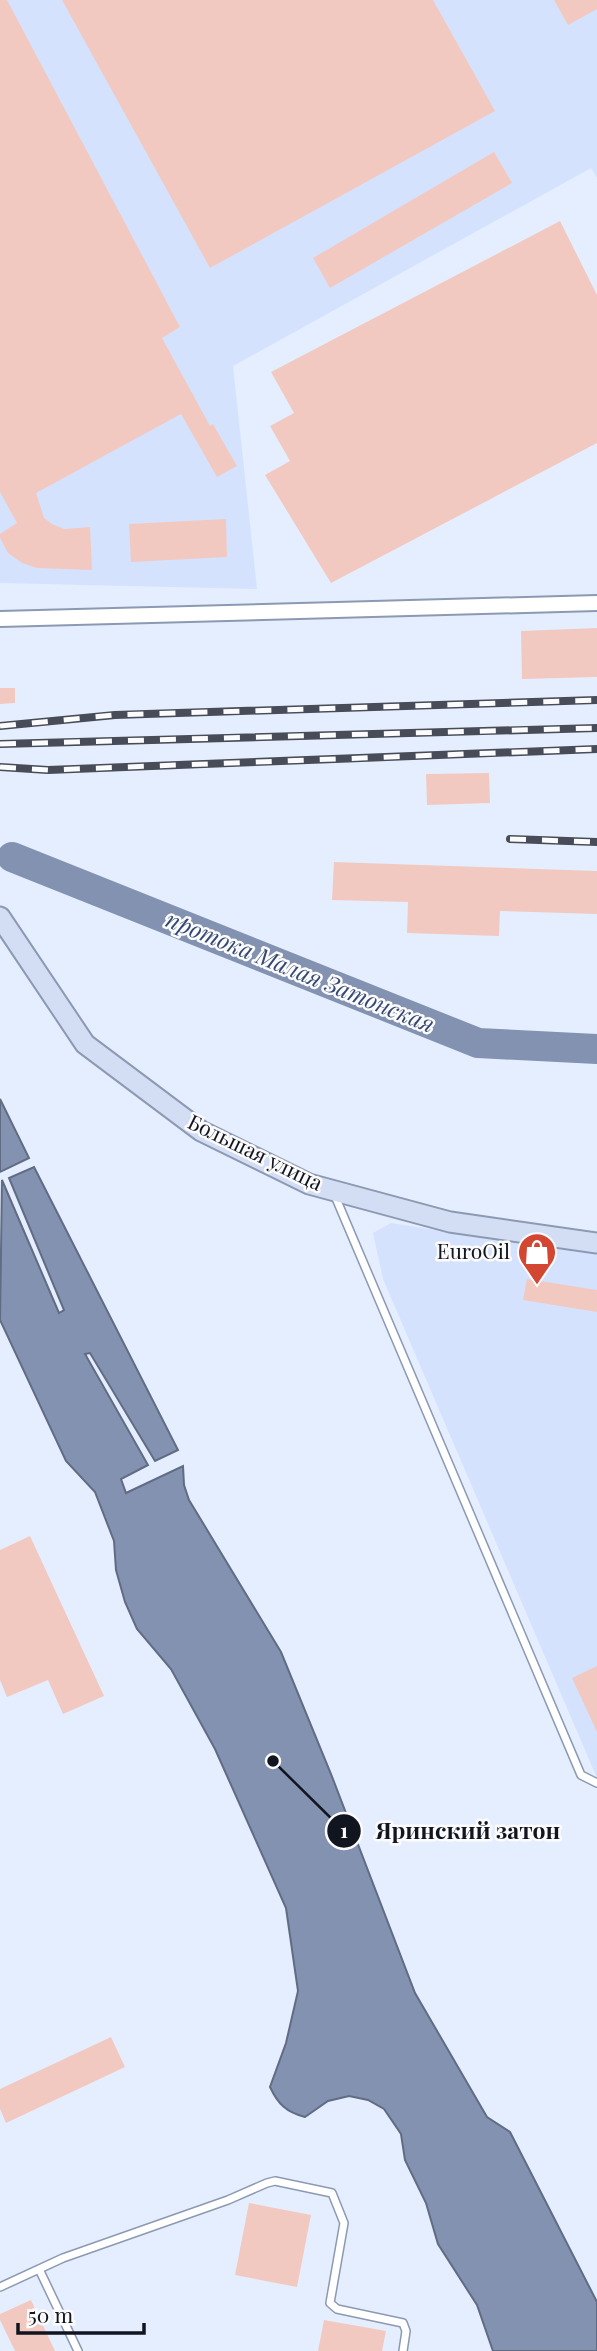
<svg xmlns="http://www.w3.org/2000/svg" width="597" height="2351" font-family="'Playfair Display',serif">
	<style>
		.built { fill: #d5e2fd }
		.water { fill: #8392b0; stroke: #616c84; stroke-width: 2 }
		.lines { fill: none; stroke-linecap: round; stroke-linejoin: round }
		.river { stroke: #8392b0; stroke-width: 30 }
		.building { fill: #f2c9c1 }
		.lane-casing { stroke: #8c99b2; stroke-width: 10 }
		.street-casing { stroke: #8c99b2; stroke-width: 18 }
		.secondary-casing { stroke: #8c99b2; stroke-width: 23 }
		.lane { stroke: #fff; stroke-width: 7 }
		.street { stroke: #fff; stroke-width: 14 }
		.secondary { stroke: #d3def5; stroke-width: 19 }
		.rail-casing { stroke: #474c58; stroke-width: 8 }
		.rail { stroke: #fbfbfb; stroke-width: 5; stroke-dasharray: 16; stroke-linecap: butt }
		.labels { text-anchor: middle; stroke-width: 5; stroke-linejoin: round; paint-order: stroke }
		.street-label { font-size: 21px; fill: #11151f; stroke: #fbfbfb }
		.poi-label { font-size: 21px; fill: #11151f; stroke: #fbfbfb; text-anchor: end }
		.water-label { font-size: 23px; font-style: italic; fill: #344873; stroke: #fbfbfb }
		.leader { fill: none; stroke: #11151f; stroke-width: 2.5 }
		.callout-dot { fill: #11151f; stroke: #fbfbfb; stroke-width: 2.5 }
		.mark-label { font-size: 21px; text-anchor: middle; font-weight: bold; fill: #fff }
		.callout-label { font-size: 23px; text-anchor: middle; font-weight: bold; fill: #11151f; stroke: #fbfbfb; stroke-width: 5; stroke-linejoin: round; paint-order: stroke }
	</style>
	<rect width="100%" height="100%" fill="#e5eefe"/>
	<path class="built" d="M 0,0 L 597,0 L 597,178 L 591,168 L 233,366 L 257,589 L 0,583 Z
		M 391,1223 L 597,1255 L 597,1778 L 383,1279 L 373,1233 Z"/>
	<path class="water" d="M 0,1099 L 29,1158 L 0,1172 Z
		M 34,1167 L 178,1450 L 155,1461 L 90,1353 L 85,1354 L 148,1465 L 121,1479 L 126,1493 L 183,1466 L 184,1485 L 189,1500 L 281,1652 L 331,1774 L 415,1993 L 487,2117 L 510,2132 L 597,2302 L 597,2351 L 493,2351 L 477,2305 L 438,2244 L 426,2203 L 405,2160 L 401,2134 L 384,2109 L 368,2100 L 349,2096 L 328,2101 L 305,2117 C 286,2112 278,2104 270,2087 L 286,2043 L 298,1991 L 286,1908 L 215,1749 L 171,1669 L 137,1629 L 125,1602 L 116,1570 L 114,1541 L 95,1492 L 66,1461 L 0,1320 L 2,1180 L 59,1313 L 64,1310 L 9,1178 Z"/>
	<g class="lines">
		<path class="river" d="M 12,857 L 478,1043 L 597,1049"/>
	</g>
	<path class="building" d="M 0,0 L 7,0 L 180,327 L 162,338 L 210,426 L 213,424 L 237,466 L 217,477 L 181,414 L 36,493 L 44,518 L 52,524 L 64,529 L 90,527 L 92,570 L 37,568 L 22,563 L 8,553 L 0,538 L 0,534 L 17,523 L 0,492 Z
		M 62,0 L 433,0 L 495,111 L 210,268 Z
		M 554,0 L 597,0 L 597,9 L 568,25 Z
		M 494,152 L 512,183 L 330,288 L 313,258 Z
		M 560,221 L 597,295 L 597,443 L 331,583 L 265,475 L 290,461 L 270,426 L 294,413 L 271,372 Z
		M 226,519 L 227,557 L 131,562 L 129,524 Z
		M 597,628 L 597,677 L 522,679 L 521,631 Z
		M 0,688 L 15,688 L 15,703 L 0,704 Z
		M 489,773 L 490,803 L 427,805 L 426,774 Z
		M 334,862 L 597,871 L 597,914 L 500,911 L 499,936 L 407,933 L 408,902 L 332,900 Z
		M 527,1279 L 597,1290 L 597,1312 L 523,1300 Z
		M 30,1536 L 104,1696 L 63,1714 L 48,1680 L 7,1697 L 0,1680 L 0,1550 Z
		M 597,1666 L 597,1732 L 572,1678 Z
		M 111,2037 L 125,2067 L 6,2123 L 0,2109 L 0,2089 Z
		M 249,2203 L 311,2215 L 297,2287 L 235,2275 Z
		M 31,2300 L 55,2351 L 15,2351 L 0,2320 L 0,2314 Z
		M 324,2320 L 386,2331 L 382,2351 L 318,2351 Z"/>
	<g class="lines">
		<defs>
			<path id="lane" d="M 335,1196 L 581,1775 L 597,1783
				M 39,2269 L 78,2351
				M 0,2287 L 63,2258 L 228,2200 L 267,2183 L 275,2181 L 332,2193 L 344,2223 L 330,2303 L 337,2309 L 403,2323 L 406,2331 L 403,2351"/>
			<path id="street" d="M 0,619 L 597,603"/>
			<path id="secondary" d="M 0,917 L 85,1044 L 201,1131 L 309,1184 L 450,1222 L 597,1243"/>
		</defs>
		<use href="#lane" class="lane-casing"/>
		<use href="#street" class="street-casing"/>
		<use href="#secondary" class="secondary-casing"/>
		<use href="#lane" class="lane"/>
		<use href="#street" class="street"/>
		<use href="#secondary" class="secondary"/>
		<defs>
			<path id="rail" d="M 0,726 L 115,715 L 597,700
				M 0,744 L 597,728
				M 0,767 L 48,770 L 597,749
				M 510,839 L 597,842"/>
		</defs>
		<use href="#rail" class="rail-casing"/>
		<use href="#rail" class="rail"/>
	</g>
	<defs>
		<symbol id="shop-pin" viewBox="-11 -11 22 30"><path d="M0 17L-7.5 6A9.5 9.5 0 1 1 7.5 6Z" fill="#d24632" stroke="#fbfbfb"/><path d="M-5-2.5h2.3a2.7 3.5 0 0 1 5.4 0H5L5.5 6h-11ZM-1.5-2.5h3a1.5 2.3 0 0 0-3 0Z" fill="#fff"/></symbol>
	</defs>
	<g fill-rule="evenodd">
		<use href="#shop-pin" x="515" y="1230" width="44" height="60"/>
	</g>
	<g class="labels">
		<g class="street-label">
			<text transform="translate(255 1153) rotate(26)" y="7">Большая улица</text>
		</g>
		<g class="poi-label">
			<text x="510" y="1259">EuroOil</text>
		</g>
		<g class="water-label">
			<text transform="translate(300 972) rotate(22)" y="8">протока Малая Затонская</text>
		</g>
	</g>
	<path class="leader" d="M273 1761L344 1831"/>
	<g class="callout-dot">
		<circle cx="273" cy="1761" r="7"/>
		<circle cx="344" cy="1831" r="18"/>
	</g>
	<g class="mark-label">
		<text x="344" y="1838">1</text>
	</g>
	<g class="callout-label">
		<text x="468" y="1839">Яринский затон</text>
	</g>
	<path d="M18 2323v10h126v-10" fill="none" stroke="#11151f" stroke-width="3.5"/>
	<text x="28" y="2323" font-size="21" fill="#11151f" stroke="#fbfbfb" stroke-width="5" paint-order="stroke">50 m</text>
</svg>
